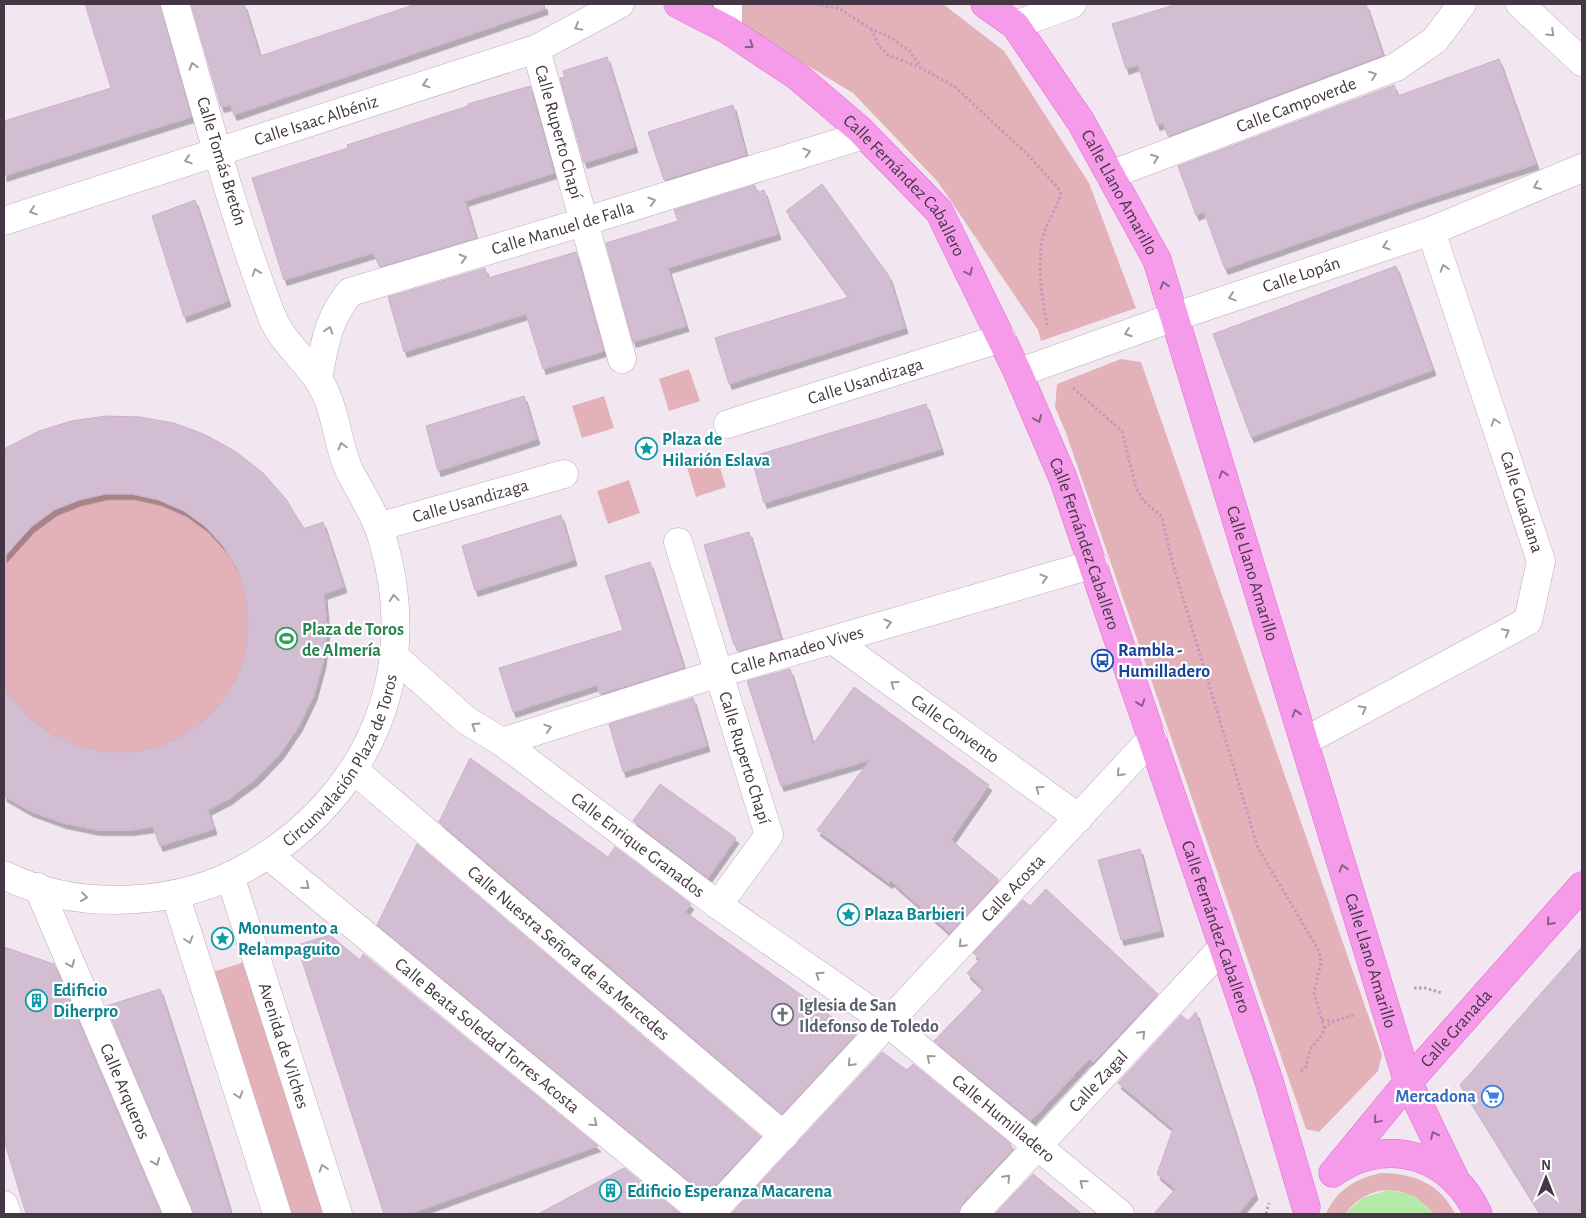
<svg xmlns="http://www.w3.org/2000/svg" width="1586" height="1218" font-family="'Alegreya Sans',sans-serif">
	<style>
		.green { fill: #e3b2b9 }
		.water { fill: #b3eaa7 }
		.building { fill: #d3bdd2; stroke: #cdb1cc; filter: url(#shadow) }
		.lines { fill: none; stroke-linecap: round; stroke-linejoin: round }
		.minor-casing { stroke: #bdaabb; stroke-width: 29 }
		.major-casing { stroke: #da6ccd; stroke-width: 29 }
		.path { stroke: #bd9cbb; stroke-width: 3; stroke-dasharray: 2.5 2.5; stroke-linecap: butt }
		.minor { stroke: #fff; stroke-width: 28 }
		.major { stroke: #f69bea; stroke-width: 28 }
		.tree { fill: #ac8386 }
		.oneway { stroke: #a29aa2 }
		.oneway2 { stroke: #8b5e86 }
		.labels { text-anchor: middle; stroke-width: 4.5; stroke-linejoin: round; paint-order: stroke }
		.street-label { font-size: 18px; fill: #443644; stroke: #fff }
		.culture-label { font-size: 18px; font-weight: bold; fill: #0d838f; stroke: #fff; text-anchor: start }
		.leisure-label { font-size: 18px; font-weight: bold; fill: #27864d; stroke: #fff; text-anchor: start }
		.transit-label { font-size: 18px; font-weight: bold; fill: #164399; stroke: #fff; text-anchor: start }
		.worship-label { font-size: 18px; font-weight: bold; fill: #5b616d; stroke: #fff; text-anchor: start }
		.shop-label { font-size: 18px; font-weight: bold; fill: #366cbe; stroke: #fff; text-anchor: end }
	</style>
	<defs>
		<filter id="shadow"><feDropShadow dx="3" dy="5.5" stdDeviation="0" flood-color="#0004"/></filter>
	</defs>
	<rect width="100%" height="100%" fill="#f2e7f1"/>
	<path class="green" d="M 706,4 L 943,4 L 1004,51 L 1089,183 L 1136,308 L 1041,341 L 1038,330 L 938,182 L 853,93 Z
		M 1121,359 L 1141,362 L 1382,1055 L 1378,1071 L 1319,1132 L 1306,1129 L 1066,433 L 1055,407 L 1057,384 Z
		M 689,369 L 700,401 L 669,411 L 659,379 Z
		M 604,396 L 614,428 L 582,438 L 572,406 Z
		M 106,416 C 198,418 255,449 304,528 L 323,522 L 344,587 L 324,594 L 327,628 L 314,695 L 299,726 L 280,754 L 256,779 L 229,799 L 208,810 L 214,829 L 160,846 L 153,827 C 98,835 52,823 4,796 L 4,450 L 8,447 Z
		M 716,455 L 726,487 L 696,497 L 686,464 Z
		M 629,480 L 640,513 L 608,524 L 597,491 Z
		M 247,961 L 328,1214 L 287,1214 L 210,973 Z
		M 1381,1173 C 1413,1173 1441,1184 1455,1214 L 1434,1214 C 1408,1184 1370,1181 1345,1214 L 1326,1214 C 1336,1190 1357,1178 1381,1173 Z"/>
	<path class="water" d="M 1389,1190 L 1415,1196 L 1434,1214 L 1345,1214 L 1362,1198 Z"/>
	<path class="building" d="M 85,4 L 160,4 L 191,117 L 4,176 L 4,121 L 111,88 Z
		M 191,4 L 244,4 L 260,56 L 416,4 L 544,4 L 545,9 L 234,115 L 230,105 L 221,107 Z
		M 1177,4 L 1366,4 L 1383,55 L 1168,136 L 1163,123 L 1157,125 L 1138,65 L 1126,69 L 1112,24 Z
		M 607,57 L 635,147 L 584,163 L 560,78 L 565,77 L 563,71 Z
		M 1499,59 L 1536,164 L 1414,203 L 1225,269 L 1204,212 L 1196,215 L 1178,166 L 1394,85 L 1398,96 Z
		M 530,86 L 554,173 L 465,201 L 476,238 L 380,267 L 373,253 L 284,280 L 252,178 L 348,148 L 347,145 L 468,106 L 468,104 Z
		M 733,105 L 746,155 L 664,180 L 648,132 Z
		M 822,184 L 889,276 L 905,328 L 729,384 L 715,338 L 849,297 L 786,211 Z
		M 755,185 L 757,193 L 764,190 L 778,234 L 668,268 L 686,326 L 633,342 L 606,243 L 678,221 L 674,210 Z
		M 195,200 L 228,301 L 184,317 L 152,216 Z
		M 576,252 L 604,351 L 543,369 L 526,314 L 404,352 L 388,297 L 485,268 L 488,278 Z
		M 1396,266 L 1433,370 L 1251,437 L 1213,334 Z
		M 524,396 L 537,439 L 438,471 L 426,426 Z
		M 926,404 L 941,449 L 764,503 L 751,457 Z
		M 106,416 L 140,417 L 174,423 L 206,435 L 236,452 L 263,473 L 286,499 L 304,529 L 323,522 L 344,587 L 324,594 L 327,628 L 323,662 L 314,695 L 299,726 L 280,754 L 256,779 L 229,799 L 208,810 L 214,829 L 160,846 L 153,827 L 131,830 L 97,830 L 63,823 L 30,811 L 4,796 L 4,690 L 30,719 L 53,735 L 77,746 L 104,752 L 131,752 L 158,747 L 183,736 L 205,720 L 223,700 L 237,677 L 246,651 L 248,624 L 246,597 L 238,571 L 224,547 L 206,527 L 184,511 L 159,500 L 132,494 L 105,494 L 79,500 L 54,510 L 31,527 L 4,557 L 4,449 L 39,431 L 71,421 Z
		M 561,515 L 574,560 L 475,591 L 462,546 Z
		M 749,532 L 781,639 L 738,651 L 736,645 L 734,645 L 704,545 Z
		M 650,562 L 684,668 L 600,694 L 597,685 L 513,712 L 499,668 L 623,630 L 605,576 Z
		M 790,669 L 813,744 L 854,687 L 989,785 L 951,840 L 999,880 L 950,933 L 891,881 L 889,883 L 817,830 L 870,760 L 781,786 L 747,681 Z
		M 693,698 L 707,746 L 623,772 L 609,724 Z
		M 470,758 L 608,857 L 615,847 L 691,904 L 685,912 L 856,1034 L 782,1114 L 439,822 Z
		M 660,784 L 736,838 L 708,878 L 633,821 Z
		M 417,844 L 761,1137 L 706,1195 L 377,925 Z
		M 1140,849 L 1161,931 L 1121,940 L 1098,860 Z
		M 1046,889 L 1158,994 L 1093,1063 L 1089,1059 L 1031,1121 L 934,1041 L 984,989 L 967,973 L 980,959 L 973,953 L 1023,900 L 1030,906 Z
		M 330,935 L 360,960 L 363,954 L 598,1146 L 410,1214 L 384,1214 L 297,945 Z
		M 4,947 L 54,964 L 161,1214 L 26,1214 L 4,1140 Z
		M 1582,947 L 1582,1214 L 1540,1214 L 1460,1085 Z
		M 160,989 L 215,1161 L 231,1214 L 193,1214 L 106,1006 Z
		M 1196,1012 L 1255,1194 L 1238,1214 L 1154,1214 L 1175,1189 L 1157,1174 L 1173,1129 L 1118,1083 L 1181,1015 L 1188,1021 Z
		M 882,1052 L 907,1070 L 913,1064 L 1010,1143 L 1012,1150 L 963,1203 L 959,1214 L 731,1214 Z
		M 624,1168 L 681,1214 L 538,1214 Z
		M 1033,1174 L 1082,1214 L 995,1214 Z"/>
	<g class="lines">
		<defs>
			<g id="minor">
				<path d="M 1520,4 L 1582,62"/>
				<path d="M 1015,25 L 1072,4"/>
				<path d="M 728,30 L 728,4"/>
				<path id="s1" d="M 536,49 L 622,359"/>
				<path id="s2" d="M 1110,175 L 1396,67 L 1435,40 L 1462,4"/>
				<path id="s3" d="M 4,221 L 536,49 L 620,4"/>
				<path id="s4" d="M 1018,373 L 1174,317 L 1431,231 L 1582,168"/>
				<path id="s5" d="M 318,378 C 325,344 327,320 350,292 L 583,222 L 864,135"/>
				<path id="s6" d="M 728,424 L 1002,338"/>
				<path id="s7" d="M 378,527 L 564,474"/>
				<path id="s8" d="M 678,542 L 769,835 L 718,905"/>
				<path id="s9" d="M 833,640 L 1079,818"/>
				<path id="s10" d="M 394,656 L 466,720 L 502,742 L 718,905 L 888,1023 L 1120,1214"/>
				<path d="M 1305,741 L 1528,621 L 1541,561 L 1431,231"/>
				<path id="s11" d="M 502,742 L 719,673 L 1094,564"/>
				<path id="s12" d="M 354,770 L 784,1136"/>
				<path id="s13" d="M 268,855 L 705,1214"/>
				<path id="s14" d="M 4,875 C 78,912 180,907 251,865 C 368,797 422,673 383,541 C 376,515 361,494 349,470 C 338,446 337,418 326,394 C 313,364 282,345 271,314 C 232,213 205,107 175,4"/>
				<path id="s15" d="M 230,876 L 338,1214"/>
				<path id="s16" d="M 38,887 L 178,1214"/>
				<path d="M 175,894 L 277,1214"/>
				<path d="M 4,1205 L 7,1214"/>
				<path id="s17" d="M 710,1214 L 1153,737"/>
				<path id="s18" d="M 974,1214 L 1223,947"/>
			</g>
			<g id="major">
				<path id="s19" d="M 678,4 L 728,30 L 797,76 L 858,128 L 939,211 L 1018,373 L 1063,478 L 1269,1081 L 1306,1207"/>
				<path id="s20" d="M 985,4 L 1015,25 L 1081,122 L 1157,260 L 1408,1082 L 1455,1179"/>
				<path d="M 1339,1169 C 1392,1136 1453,1158 1478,1214"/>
				<path id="s21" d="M 1333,1173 L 1408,1082 L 1582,886"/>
			</g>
		</defs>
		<use href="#minor" class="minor-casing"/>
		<use href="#major" class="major-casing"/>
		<path class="path" d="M 816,4 L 840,9 L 871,29 L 890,37 L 910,51 L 920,66
			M 871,29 L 879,46 L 888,55 L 921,68 L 955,87 L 1026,153 L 1058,188 L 1061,194 C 1057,207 1050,218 1045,230 C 1036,254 1041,302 1048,327
			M 1073,388 L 1122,431 L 1136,488 L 1143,500 L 1162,517 L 1172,561 L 1258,848 L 1319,951 L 1321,961 L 1314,993 L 1324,1028 L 1323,1033 L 1310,1050 L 1306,1067 L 1301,1071
			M 1414,988 L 1425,988 L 1442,993
			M 1322,1020 L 1335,1021 L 1354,1015
			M 1324,1028 L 1334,1021
			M 1266,1214 L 1269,1203"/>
		<use href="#minor" class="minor"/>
		<use href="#major" class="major"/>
	</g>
	<circle class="tree" cx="645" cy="446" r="8"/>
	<defs><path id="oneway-chevron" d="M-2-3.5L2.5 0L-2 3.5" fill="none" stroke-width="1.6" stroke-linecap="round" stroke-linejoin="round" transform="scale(1.25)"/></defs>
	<g class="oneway">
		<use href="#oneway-chevron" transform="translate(578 27) rotate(151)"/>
		<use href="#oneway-chevron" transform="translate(1551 33) rotate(43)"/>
		<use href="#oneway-chevron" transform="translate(193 66) rotate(-106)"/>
		<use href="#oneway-chevron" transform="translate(1373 75) rotate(-21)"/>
		<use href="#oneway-chevron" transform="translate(426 84) rotate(162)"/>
		<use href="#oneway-chevron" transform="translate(807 152) rotate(-17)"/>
		<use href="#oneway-chevron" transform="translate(1155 158) rotate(-21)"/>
		<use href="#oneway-chevron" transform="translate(188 160) rotate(162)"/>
		<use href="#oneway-chevron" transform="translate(1537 186) rotate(157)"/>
		<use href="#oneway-chevron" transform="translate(652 201) rotate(-17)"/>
		<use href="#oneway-chevron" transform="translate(33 211) rotate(162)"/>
		<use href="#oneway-chevron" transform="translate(1386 246) rotate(162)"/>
		<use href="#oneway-chevron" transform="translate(463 258) rotate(-16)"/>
		<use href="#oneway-chevron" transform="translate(1444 268) rotate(-108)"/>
		<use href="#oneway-chevron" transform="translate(256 272) rotate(-109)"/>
		<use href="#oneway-chevron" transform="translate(1232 297) rotate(162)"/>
		<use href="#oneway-chevron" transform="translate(329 330) rotate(-73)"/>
		<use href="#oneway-chevron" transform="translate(1128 333) rotate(160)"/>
		<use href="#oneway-chevron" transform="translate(1495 422) rotate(-108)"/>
		<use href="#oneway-chevron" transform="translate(342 446) rotate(-106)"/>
		<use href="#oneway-chevron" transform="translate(1044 578) rotate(-16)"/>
		<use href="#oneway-chevron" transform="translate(394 598) rotate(-95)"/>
		<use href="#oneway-chevron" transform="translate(888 623) rotate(-16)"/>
		<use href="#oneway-chevron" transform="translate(1506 632) rotate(-28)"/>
		<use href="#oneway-chevron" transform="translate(894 684) rotate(-144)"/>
		<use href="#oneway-chevron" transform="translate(1363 709) rotate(-28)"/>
		<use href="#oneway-chevron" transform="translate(475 726) rotate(-148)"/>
		<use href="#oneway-chevron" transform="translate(548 728) rotate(-18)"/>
		<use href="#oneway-chevron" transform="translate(1120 773) rotate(133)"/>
		<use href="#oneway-chevron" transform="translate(1039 789) rotate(-144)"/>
		<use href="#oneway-chevron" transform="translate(306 886) rotate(40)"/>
		<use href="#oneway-chevron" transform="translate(84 897) rotate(7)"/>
		<use href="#oneway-chevron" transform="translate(189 940) rotate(72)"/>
		<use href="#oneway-chevron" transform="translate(962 944) rotate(133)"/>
		<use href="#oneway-chevron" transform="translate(71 964) rotate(67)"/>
		<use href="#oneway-chevron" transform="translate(819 975) rotate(-145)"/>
		<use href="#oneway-chevron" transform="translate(1142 1034) rotate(-47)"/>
		<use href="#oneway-chevron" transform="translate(930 1058) rotate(-140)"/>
		<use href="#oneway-chevron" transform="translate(851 1063) rotate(133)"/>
		<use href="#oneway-chevron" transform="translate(239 1095) rotate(72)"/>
		<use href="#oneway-chevron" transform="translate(594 1123) rotate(39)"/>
		<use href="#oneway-chevron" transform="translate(156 1162) rotate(67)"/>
		<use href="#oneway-chevron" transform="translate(323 1168) rotate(-108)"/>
		<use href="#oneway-chevron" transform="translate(1007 1178) rotate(-47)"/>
		<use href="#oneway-chevron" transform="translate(1083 1183) rotate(-141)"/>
	</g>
	<g class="oneway2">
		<use href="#oneway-chevron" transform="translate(750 45) rotate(34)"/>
		<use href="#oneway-chevron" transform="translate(969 272) rotate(64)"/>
		<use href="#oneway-chevron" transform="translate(1164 285) rotate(-107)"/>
		<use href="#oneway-chevron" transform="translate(1038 419) rotate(67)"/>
		<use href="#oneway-chevron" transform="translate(1223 474) rotate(-107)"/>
		<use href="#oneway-chevron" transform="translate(1141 703) rotate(71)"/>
		<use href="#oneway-chevron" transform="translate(1296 713) rotate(-107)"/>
		<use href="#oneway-chevron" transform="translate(1343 868) rotate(-107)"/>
		<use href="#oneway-chevron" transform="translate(1550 922) rotate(132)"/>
		<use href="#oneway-chevron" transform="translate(1377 1120) rotate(130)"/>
		<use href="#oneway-chevron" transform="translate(1434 1135) rotate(-116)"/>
	</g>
	<defs>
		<symbol id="sight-ring" viewBox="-11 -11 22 22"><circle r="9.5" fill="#fff" stroke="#0f9aa8" stroke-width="1.5"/><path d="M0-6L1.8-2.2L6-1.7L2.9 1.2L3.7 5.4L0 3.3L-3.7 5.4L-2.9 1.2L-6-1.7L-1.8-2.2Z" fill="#0f9aa8"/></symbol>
		<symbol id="stadium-ring" viewBox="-11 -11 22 22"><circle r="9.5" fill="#fff" stroke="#2e9e5b" stroke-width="1.5"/><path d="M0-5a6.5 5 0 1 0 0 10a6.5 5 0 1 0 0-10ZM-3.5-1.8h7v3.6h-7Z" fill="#2e9e5b"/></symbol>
		<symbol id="bus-ring" viewBox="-11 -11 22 22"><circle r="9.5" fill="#fff" stroke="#1a4fb4" stroke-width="1.5"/><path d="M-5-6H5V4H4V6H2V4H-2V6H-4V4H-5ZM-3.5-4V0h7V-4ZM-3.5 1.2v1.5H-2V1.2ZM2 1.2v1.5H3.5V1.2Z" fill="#1a4fb4"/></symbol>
		<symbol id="building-ring" viewBox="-11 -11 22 22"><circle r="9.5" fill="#fff" stroke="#0f9aa8" stroke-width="1.5"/><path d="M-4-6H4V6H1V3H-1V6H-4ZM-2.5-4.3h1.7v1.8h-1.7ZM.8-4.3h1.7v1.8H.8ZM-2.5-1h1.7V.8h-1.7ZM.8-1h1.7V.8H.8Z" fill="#0f9aa8"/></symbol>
		<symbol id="church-ring" viewBox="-11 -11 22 22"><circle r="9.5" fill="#fff" stroke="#6b7280" stroke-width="1.5"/><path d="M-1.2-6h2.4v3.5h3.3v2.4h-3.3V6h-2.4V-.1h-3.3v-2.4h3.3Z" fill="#6b7280"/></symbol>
		<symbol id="supermarket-ring" viewBox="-11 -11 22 22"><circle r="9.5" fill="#fff" stroke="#3f7fe0" stroke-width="1.5"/><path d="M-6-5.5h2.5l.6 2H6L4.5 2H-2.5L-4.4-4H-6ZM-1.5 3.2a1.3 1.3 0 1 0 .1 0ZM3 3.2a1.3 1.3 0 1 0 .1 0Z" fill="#3f7fe0"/></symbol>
	</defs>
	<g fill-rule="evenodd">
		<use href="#sight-ring" x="634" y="436" width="25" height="25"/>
		<use href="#stadium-ring" x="274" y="626" width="25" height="25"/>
		<use href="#bus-ring" x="1090" y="648" width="25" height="25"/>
		<use href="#sight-ring" x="836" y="902" width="25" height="25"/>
		<use href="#sight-ring" x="210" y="926" width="25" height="25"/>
		<use href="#building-ring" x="24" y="988" width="25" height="25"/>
		<use href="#church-ring" x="770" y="1002" width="25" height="25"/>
		<use href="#supermarket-ring" x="1480" y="1084" width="25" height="25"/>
		<use href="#building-ring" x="598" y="1178" width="25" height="25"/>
	</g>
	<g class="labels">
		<g class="street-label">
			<text dy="6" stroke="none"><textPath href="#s2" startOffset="199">Calle Campoverde</textPath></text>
			<text dy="6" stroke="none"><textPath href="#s3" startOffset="328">Calle Isaac Albéniz</textPath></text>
			<text dy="6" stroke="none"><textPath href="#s1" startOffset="86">Calle Ruperto Chapí</textPath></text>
			<text transform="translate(222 161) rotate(73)" y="6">Calle Tomás Bretón</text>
			<text dy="6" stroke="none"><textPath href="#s19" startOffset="294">Calle Fernández Caballero</textPath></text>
			<text dy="6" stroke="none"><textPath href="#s20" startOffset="234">Calle Llano Amarillo</textPath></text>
			<text dy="6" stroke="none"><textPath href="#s5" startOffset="315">Calle Manuel de Falla</textPath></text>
			<text dy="6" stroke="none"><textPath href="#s4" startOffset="300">Calle Lopán</textPath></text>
			<text dy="6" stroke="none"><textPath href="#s6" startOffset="144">Calle Usandizaga</textPath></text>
			<text dy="6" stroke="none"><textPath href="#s7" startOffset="96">Calle Usandizaga</textPath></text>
			<text transform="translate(1522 502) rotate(72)" y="6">Calle Guadiana</text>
			<text dy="6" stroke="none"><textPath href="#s19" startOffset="699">Calle Fernández Caballero</textPath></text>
			<text dy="6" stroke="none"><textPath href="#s20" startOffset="639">Calle Llano Amarillo</textPath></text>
			<text dy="6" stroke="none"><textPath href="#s11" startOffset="309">Calle Amadeo Vives</textPath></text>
			<text dy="6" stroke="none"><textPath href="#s9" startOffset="151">Calle Convento</textPath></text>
			<text dy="6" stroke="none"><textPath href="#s14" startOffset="399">Circunvalación Plaza de Toros</textPath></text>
			<text dy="6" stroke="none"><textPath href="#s8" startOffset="226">Calle Ruperto Chapí</textPath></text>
			<text dy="6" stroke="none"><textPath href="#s10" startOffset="309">Calle Enrique Granados</textPath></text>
			<text dy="6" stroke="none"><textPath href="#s17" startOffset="445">Calle Acosta</textPath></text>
			<text dy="6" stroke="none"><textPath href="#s19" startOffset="1104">Calle Fernández Caballero</textPath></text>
			<text dy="6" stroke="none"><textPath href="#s12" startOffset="282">Calle Nuestra Señora de las Mercedes</textPath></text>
			<text dy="6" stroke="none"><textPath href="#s20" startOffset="1044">Calle Llano Amarillo</textPath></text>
			<text dy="6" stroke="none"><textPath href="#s21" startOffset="190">Calle Granada</textPath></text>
			<text dy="6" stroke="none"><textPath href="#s13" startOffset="284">Calle Beata Soledad Torres Acosta</textPath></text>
			<text dy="6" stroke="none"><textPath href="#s15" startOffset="178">Avenida de Vilches</textPath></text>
			<text dy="6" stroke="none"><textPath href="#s18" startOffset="182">Calle Zagal</textPath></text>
			<text dy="6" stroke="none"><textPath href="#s16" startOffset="222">Calle Arqueros</textPath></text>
			<text dy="6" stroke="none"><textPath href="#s10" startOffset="766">Calle Humilladero</textPath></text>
		</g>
		<g class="culture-label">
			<text x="662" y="445">Plaza de<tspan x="662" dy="21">Hilarión Eslava</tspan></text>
			<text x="864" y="920">Plaza Barbieri</text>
			<text x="238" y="934">Monumento a<tspan x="238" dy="21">Relampaguito</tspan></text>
			<text x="53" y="996">Edificio<tspan x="53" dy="21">Diherpro</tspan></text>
			<text x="627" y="1197">Edificio Esperanza Macarena</text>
		</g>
		<g class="leisure-label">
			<text x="302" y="635">Plaza de Toros<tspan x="302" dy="21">de Almería</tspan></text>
		</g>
		<g class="transit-label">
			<text x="1118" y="656">Rambla -<tspan x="1118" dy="21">Humilladero</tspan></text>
		</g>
		<g class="worship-label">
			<text x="799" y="1011">Iglesia de San<tspan x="799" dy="21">Ildefonso de Toledo</tspan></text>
		</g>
		<g class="shop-label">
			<text x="1476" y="1102">Mercadona</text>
		</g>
	</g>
	<rect width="1586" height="1218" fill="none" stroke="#443644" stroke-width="10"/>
	<g transform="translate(1546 1178)" stroke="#ffffff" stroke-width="4" paint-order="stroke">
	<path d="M0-4L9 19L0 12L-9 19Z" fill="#443644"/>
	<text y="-8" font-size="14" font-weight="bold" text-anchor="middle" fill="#443644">N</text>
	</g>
</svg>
